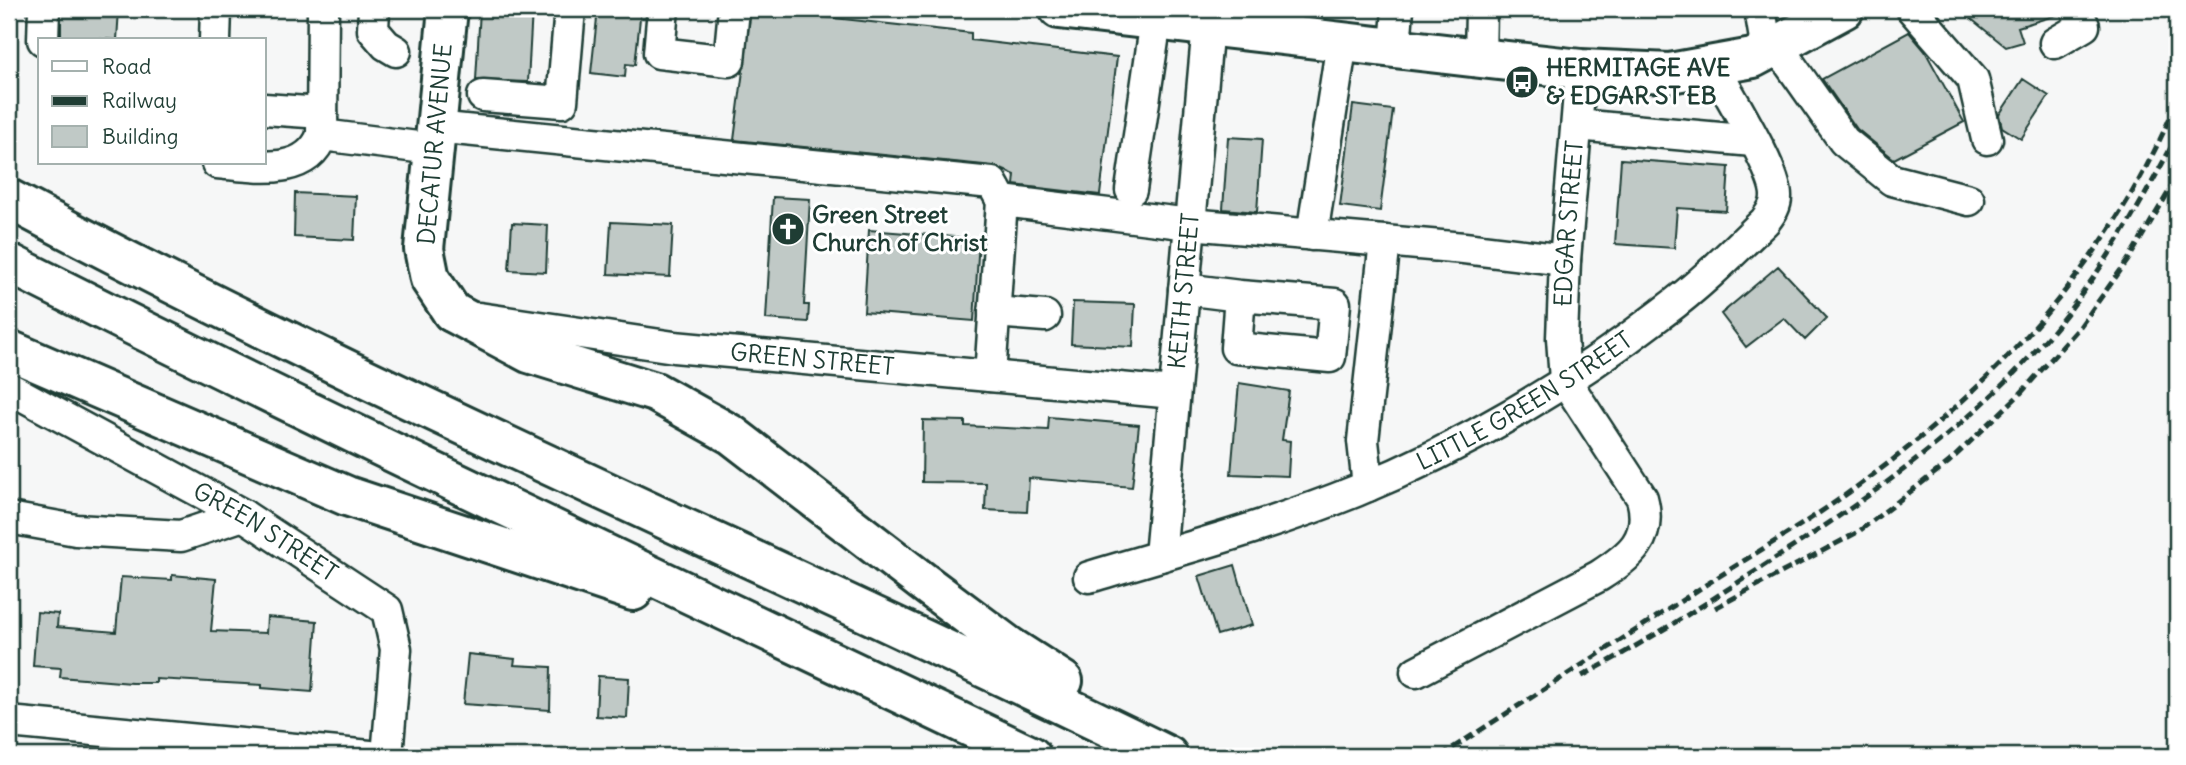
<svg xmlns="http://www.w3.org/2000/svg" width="2186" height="765" font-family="Delius,sans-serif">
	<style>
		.building { fill: #c0c9c6; stroke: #1f3d34; stroke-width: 2 }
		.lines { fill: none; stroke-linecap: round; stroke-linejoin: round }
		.minor-casing { stroke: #1f3d34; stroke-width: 35 }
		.major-casing { stroke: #1f3d34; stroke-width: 44 }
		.highway-casing { stroke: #1f3d34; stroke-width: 44 }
		.minor { stroke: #fff; stroke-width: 30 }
		.major { stroke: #fff; stroke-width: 38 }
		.highway { stroke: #fff; stroke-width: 38 }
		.rail { stroke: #1f3d34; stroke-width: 5; stroke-dasharray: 10 5; stroke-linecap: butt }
		.labels { text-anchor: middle; stroke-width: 6; stroke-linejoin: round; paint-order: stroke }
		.poi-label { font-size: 24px; font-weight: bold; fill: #1f3d34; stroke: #fff; text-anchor: start }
		.street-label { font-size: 24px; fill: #1f3d34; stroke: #fff }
	</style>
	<rect width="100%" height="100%" fill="#f6f7f7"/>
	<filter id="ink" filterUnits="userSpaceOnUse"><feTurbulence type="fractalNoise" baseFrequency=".0143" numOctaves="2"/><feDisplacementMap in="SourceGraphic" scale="14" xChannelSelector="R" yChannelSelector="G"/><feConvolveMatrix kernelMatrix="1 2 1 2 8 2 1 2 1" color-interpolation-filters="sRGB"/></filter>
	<g filter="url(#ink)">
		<path class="building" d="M 61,9 L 119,9 L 117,40 L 61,36 Z
			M 480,9 L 532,9 L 528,82 L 476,80 Z
			M 598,9 L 641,9 L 635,65 L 626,64 L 625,77 L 591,73 Z
			M 751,9 L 971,33 L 971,40 L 1117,57 L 1100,195 L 1014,185 L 1015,175 L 994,166 L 734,140 Z
			M 1959,9 L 2059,9 L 2060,14 L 2018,27 L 2023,42 L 2006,47 Z
			M 1909,32 L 1925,51 L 1964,122 L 1894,159 L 1857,129 L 1822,79 Z
			M 2023,79 L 2049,96 L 2021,139 L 2002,127 L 1999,115 Z
			M 1353,105 L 1393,110 L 1380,211 L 1340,206 Z
			M 1228,137 L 1262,139 L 1257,212 L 1223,209 Z
			M 1621,159 L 1729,167 L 1726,211 L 1677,208 L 1674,248 L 1615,244 Z
			M 295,193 L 356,196 L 354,240 L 294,237 Z
			M 773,197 L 810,199 L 804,305 L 809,305 L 808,322 L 766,319 Z
			M 611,222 L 673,225 L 670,277 L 608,274 Z
			M 512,223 L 548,225 L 546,272 L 509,270 Z
			M 869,230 L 979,239 L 974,321 L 864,312 Z
			M 1778,266 L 1827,318 L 1805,340 L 1784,318 L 1746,347 L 1721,314 Z
			M 1073,302 L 1135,304 L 1133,347 L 1071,344 Z
			M 1239,383 L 1289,391 L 1282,440 L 1290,441 L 1288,476 L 1231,474 Z
			M 1049,417 L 1139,425 L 1132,487 L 1029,478 L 1027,512 L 985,510 L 986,483 L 922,482 L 923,420 L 965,421 L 965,426 L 1048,430 Z
			M 1235,565 L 1252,625 L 1217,635 L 1199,576 Z
			M 172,575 L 216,579 L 211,631 L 266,633 L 267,617 L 317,621 L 312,692 L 262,688 L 262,685 L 156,679 L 156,683 L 132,683 L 60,677 L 61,668 L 33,666 L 37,612 L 58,614 L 57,627 L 116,632 L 121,577 L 172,580 Z
			M 468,654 L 515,659 L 514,665 L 551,667 L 550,710 L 463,704 Z
			M 598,676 L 629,678 L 627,718 L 596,716 Z"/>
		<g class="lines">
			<defs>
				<g id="minor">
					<path d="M 374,9 L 373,30 L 386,45 L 396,51"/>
					<path d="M 663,9 L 659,53 L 729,61 L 734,9"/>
					<path d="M 1760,9 L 1767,51"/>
					<path d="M 1912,9 L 1973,79 L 1987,139"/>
					<path d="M 1285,35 L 1288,9"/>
					<path d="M 43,40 L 44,9"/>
					<path d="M 215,40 L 216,9"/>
					<path d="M 2055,43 L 2084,26 L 2076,9"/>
					<path d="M 1777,46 L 1844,141 L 1892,180 L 1969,200"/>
					<path d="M 1395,48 L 1398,9"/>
					<path d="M 1480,58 L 1481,9"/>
					<path d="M 483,96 L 562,102 L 570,9"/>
					<path d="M 264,109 L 322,113"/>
					<path d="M 1577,125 L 1753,141"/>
					<path d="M 435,127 L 992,183 L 1002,201 L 1190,224 L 1464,248 L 1565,260"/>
					<path d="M 322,135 L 433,149"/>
					<path d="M 217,163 C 253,166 306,178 322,135 L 323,9"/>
					<path d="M 1131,190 L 1156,20"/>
					<path d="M 1312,235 L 1342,42"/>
					<path d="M 1184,289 L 1240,296 L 1236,348 L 1330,357 L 1335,304 L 1240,296"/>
					<path d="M 994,312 L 1045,316"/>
					<path id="s1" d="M 479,318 L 674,347 L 1174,393"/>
					<path d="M 990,376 L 1002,201"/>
					<path id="s2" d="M 9,388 L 243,515 L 387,610 L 396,649 L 387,756"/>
					<path d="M 1368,486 L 1363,441 L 1385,241"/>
					<path d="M 9,518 L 76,530 L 181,536 L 243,515"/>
					<path id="s3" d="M 1160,556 L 1208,25"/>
					<path id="s4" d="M 1089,577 C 1179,550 1270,526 1356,491 C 1464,447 1570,384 1662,313 C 1699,286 1732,253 1765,221 C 1770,214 1776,207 1776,197 C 1777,171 1728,94 1714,67"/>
					<path id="s5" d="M 1416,672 L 1599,576 C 1630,556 1653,539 1642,498 L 1565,380 L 1562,338 L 1565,260 L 1581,69"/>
					<path d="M 9,722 L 370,756"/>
				</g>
				<path id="major" d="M 448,9 L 424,249 L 430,279 L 452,312
					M 1059,9 L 1480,58 L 1581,69 L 1670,73 L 1753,58 L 1844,9"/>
				<path id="highway" d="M 9,199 C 387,401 783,567 1168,756
					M 9,263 C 346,434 690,593 1031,756
					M 452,312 L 529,353 L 655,392 L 732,435 L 923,582 L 1010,647 L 1063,681
					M 9,350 L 347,496 L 633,591"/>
			</defs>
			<use href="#minor" class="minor-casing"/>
			<use href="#major" class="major-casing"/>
			<use href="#highway" class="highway-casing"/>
			<use href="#minor" class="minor"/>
			<use href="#major" class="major"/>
			<use href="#highway" class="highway"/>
			<path class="rail" d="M 1715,608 L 1858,532 L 1949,462 L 2020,394 L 2079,328 L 2128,260 L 2177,178
				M 1582,676 C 1646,642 1707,603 1768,563 C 1882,490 1996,409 2078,299 C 2116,248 2147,193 2177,136
				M 1440,756 C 1529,699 1618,642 1707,584 C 1760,550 1815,518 1866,480 C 2000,381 2113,257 2177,101"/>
		</g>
	</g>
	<defs>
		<symbol id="bus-disc" viewBox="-11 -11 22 22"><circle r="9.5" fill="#1f3d34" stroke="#fff"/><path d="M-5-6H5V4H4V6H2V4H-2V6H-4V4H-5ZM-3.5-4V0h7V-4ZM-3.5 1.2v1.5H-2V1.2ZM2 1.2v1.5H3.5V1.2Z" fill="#fff"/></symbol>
		<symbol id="church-disc" viewBox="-11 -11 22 22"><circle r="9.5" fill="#1f3d34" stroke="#fff"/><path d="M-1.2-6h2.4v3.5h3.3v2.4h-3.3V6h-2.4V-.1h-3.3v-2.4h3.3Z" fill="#fff"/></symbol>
	</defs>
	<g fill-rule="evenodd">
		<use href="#bus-disc" x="1503" y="63" width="38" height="38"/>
		<use href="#church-disc" x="769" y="210" width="38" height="38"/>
	</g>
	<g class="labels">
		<g class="poi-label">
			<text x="1546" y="76">HERMITAGE AVE<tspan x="1546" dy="28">&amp; EDGAR ST EB</tspan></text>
			<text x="812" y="223">Green Street<tspan x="812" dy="28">Church of Christ</tspan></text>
		</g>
		<g class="street-label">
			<text transform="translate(435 144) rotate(-85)" y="8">DECATUR AVENUE</text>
			<text dy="8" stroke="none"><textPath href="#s5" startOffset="602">EDGAR STREET</textPath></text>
			<text dy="8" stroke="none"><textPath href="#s3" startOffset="266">KEITH STREET</textPath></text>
			<text dy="8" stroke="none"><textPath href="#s1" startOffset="336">GREEN STREET</textPath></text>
			<text dy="8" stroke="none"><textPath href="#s4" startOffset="472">LITTLE GREEN STREET</textPath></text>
			<text dy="8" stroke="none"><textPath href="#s2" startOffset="294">GREEN STREET</textPath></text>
		</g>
	</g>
	<rect width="2186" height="765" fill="none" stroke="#fff" stroke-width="35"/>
	<rect x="18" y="18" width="2151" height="730" fill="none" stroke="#1f3d34" stroke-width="2.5" filter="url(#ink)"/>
	<rect x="38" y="38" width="228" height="126" fill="#ffffff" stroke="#a5b1ae" stroke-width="2"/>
	<rect x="52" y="61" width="35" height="10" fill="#ffffff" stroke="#a5b1ae" stroke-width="2"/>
	<text x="102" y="74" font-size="21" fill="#1f3d34">Road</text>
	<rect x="52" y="96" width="35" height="10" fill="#1f3d34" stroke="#a5b1ae" stroke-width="2"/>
	<text x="102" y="108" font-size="21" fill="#1f3d34">Railway</text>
	<rect x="52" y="126" width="35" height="21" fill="#c0c9c6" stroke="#a5b1ae" stroke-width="2"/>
	<text x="102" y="144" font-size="21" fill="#1f3d34">Building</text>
</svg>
